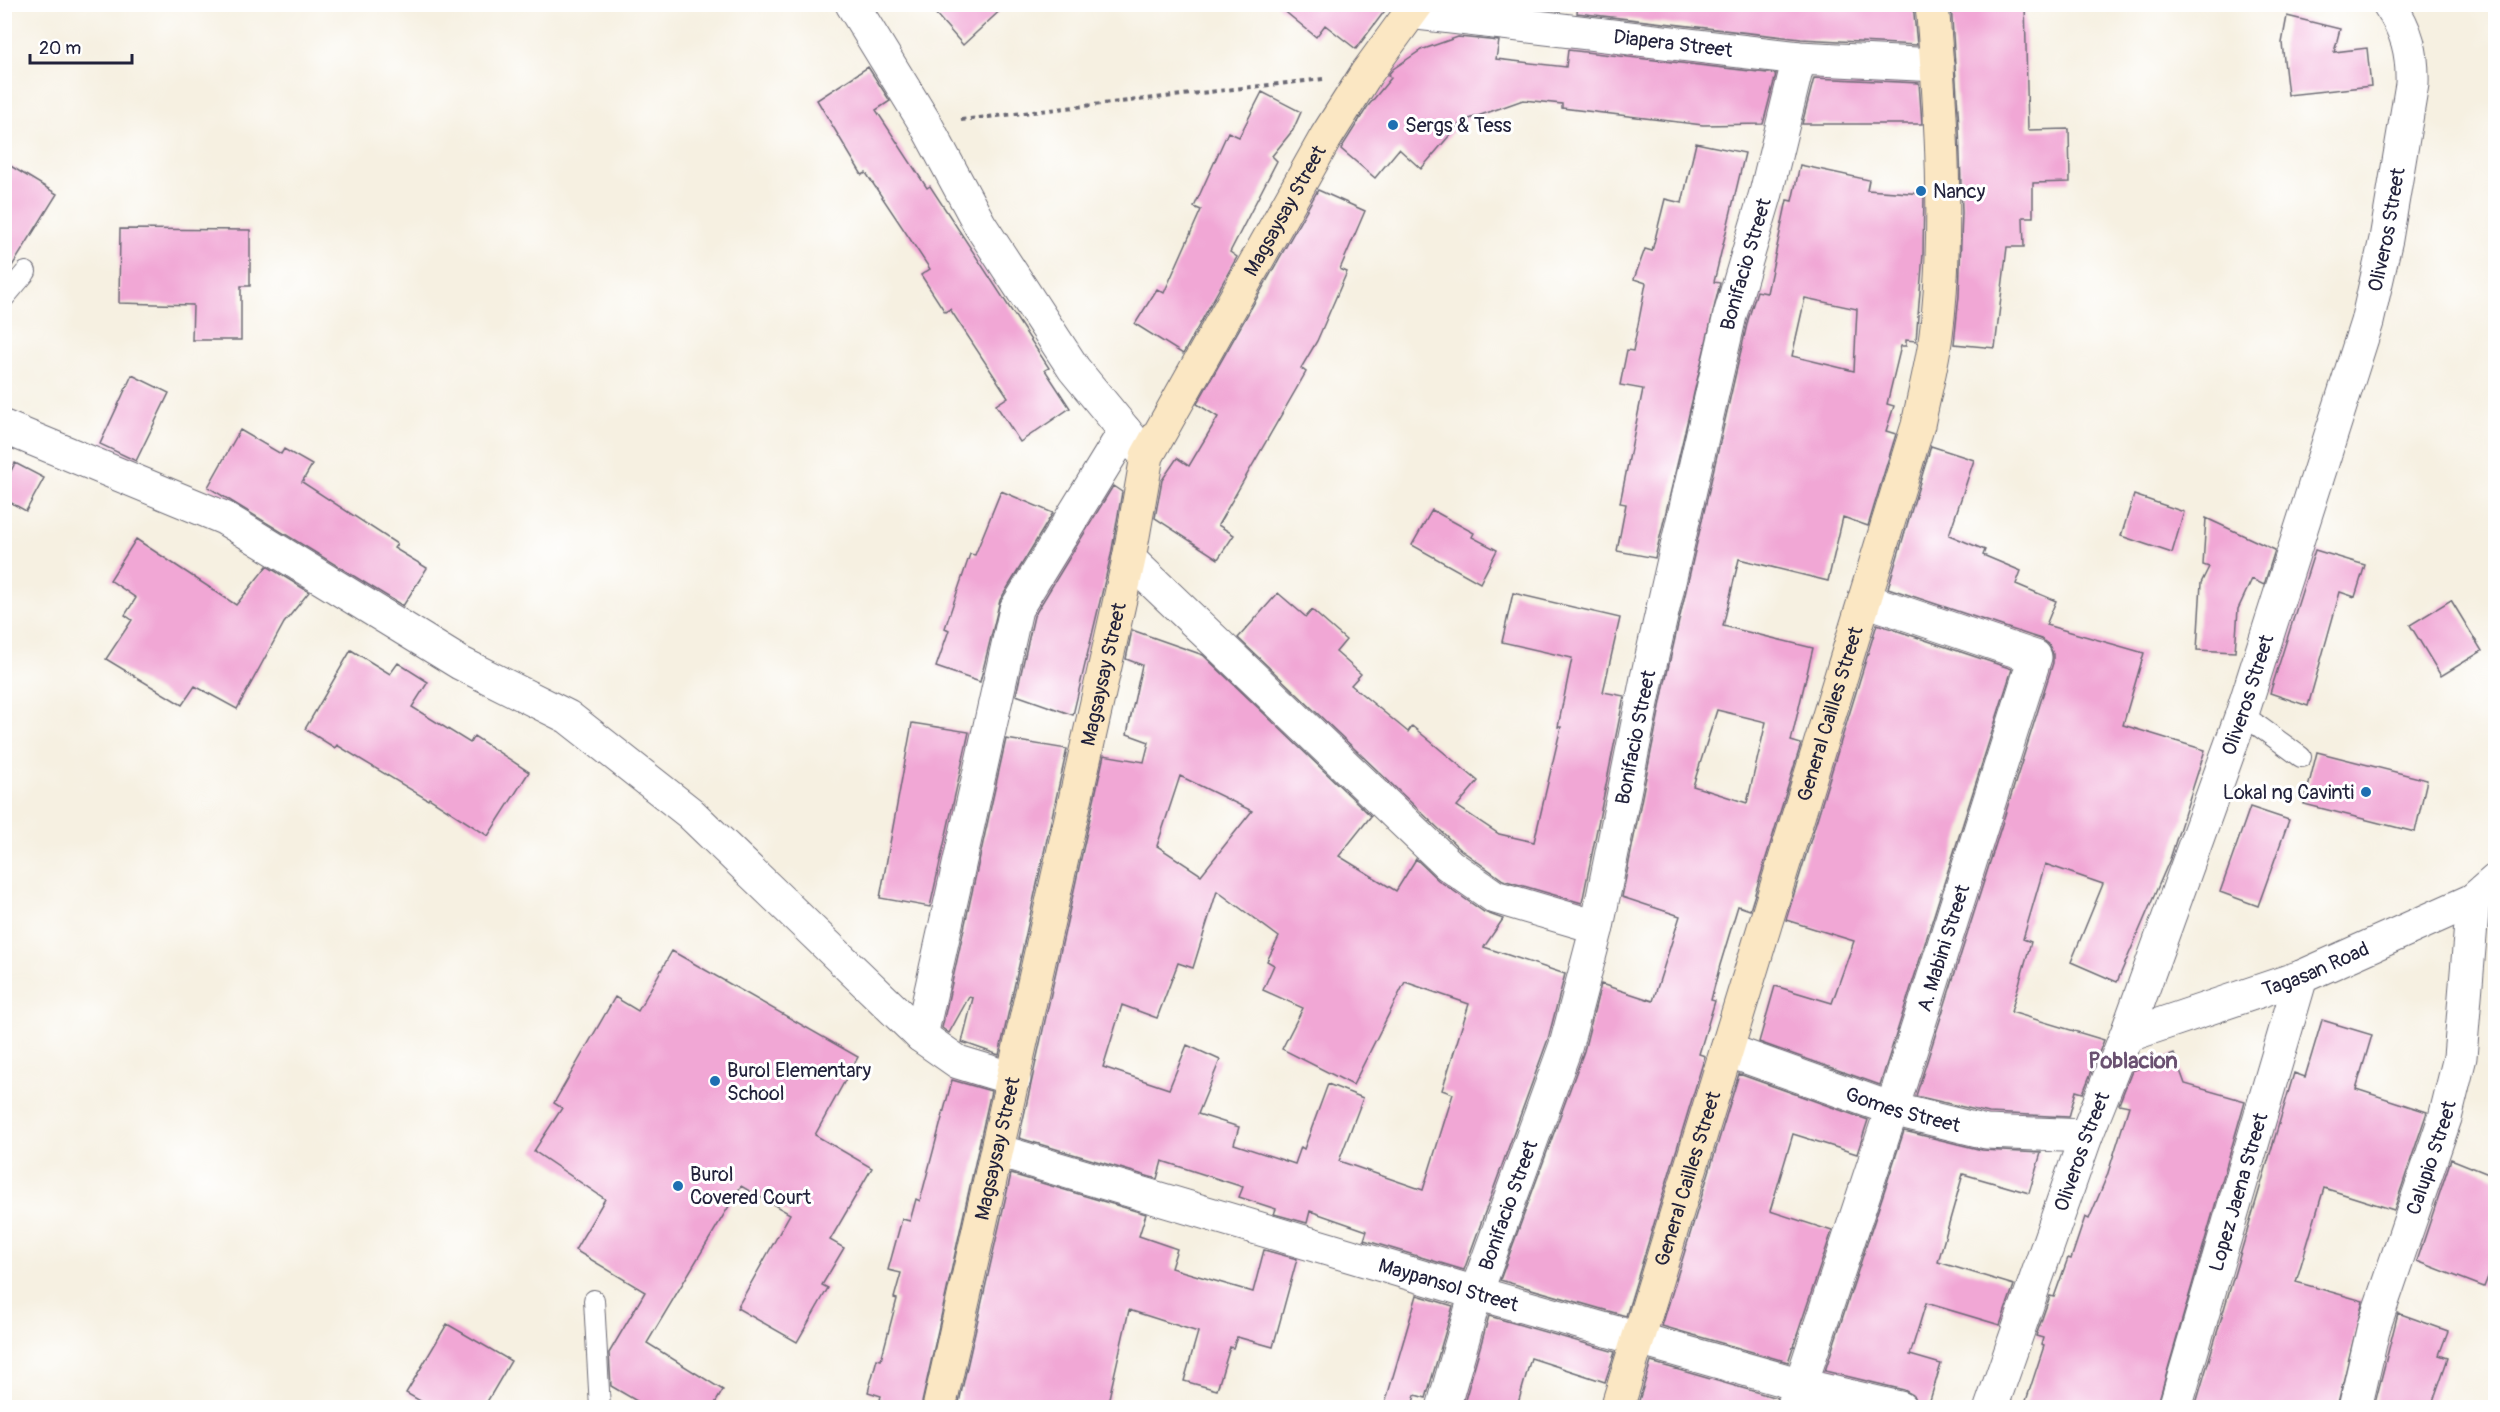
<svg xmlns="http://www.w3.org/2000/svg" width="2500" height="1412" font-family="Pangolin,sans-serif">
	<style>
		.building { fill: #f1a7d5; fill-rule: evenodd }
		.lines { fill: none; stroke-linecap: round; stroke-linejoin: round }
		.lane-casing { stroke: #6c6a75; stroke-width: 22 }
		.street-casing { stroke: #6c6a75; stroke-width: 35 }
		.secondary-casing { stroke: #6c6a75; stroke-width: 35 }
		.path { stroke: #6c6a75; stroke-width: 4; stroke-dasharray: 4.5 4.5; stroke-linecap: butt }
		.lane { stroke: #fff; stroke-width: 20 }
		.street { stroke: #fff; stroke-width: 33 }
		.secondary { stroke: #fbe7c3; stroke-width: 33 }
		.poi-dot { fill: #1f6fb2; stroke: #fff; stroke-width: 2 }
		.labels { text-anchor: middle; stroke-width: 6; stroke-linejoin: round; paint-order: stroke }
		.street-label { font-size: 20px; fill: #22223b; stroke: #fff }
		.poi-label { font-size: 20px; fill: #22223b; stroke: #fff; text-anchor: start }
		.quarter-label { font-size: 22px; font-weight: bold; fill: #6a5171; stroke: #fff }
	</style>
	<rect width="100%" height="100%" fill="#fff"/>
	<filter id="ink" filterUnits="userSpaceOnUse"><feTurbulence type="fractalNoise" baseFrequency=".0167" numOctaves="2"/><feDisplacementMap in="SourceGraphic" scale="12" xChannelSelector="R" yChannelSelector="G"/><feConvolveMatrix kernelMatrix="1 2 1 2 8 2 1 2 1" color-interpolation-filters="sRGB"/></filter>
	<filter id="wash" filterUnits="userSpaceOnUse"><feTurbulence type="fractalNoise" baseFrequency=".008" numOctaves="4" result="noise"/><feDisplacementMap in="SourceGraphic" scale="24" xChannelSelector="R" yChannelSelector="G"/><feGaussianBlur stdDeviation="1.35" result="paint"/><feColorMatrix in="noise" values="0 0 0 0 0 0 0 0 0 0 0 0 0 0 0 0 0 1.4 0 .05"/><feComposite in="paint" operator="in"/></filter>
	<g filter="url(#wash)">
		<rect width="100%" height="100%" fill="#f6f0e1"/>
		<g id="blocks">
			<path class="building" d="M 927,4 L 1007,4 L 963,45 Z
				M 1276,4 L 1390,4 L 1356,49 L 1325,25 L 1316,37 Z
				M 1578,4 L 1913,4 L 1917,45 L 1801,39 L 1577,13 Z
				M 1951,4 L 2025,4 L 2028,130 L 2069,129 L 2070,182 L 2033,183 L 2033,217 L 2023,217 L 2024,247 L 2007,247 L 1995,348 L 1954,344 L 1959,296 L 1962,212 L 1959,126 Z
				M 2287,16 L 2340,29 L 2334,52 L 2367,48 L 2371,86 L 2288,95 L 2282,43 Z
				M 1458,37 L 1499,41 L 1496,59 L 1566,67 L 1568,50 L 1776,74 L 1763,124 L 1703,125 L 1562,108 L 1562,104 L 1523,100 L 1461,122 L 1421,169 L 1399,149 L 1375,178 L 1341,149 L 1342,147 L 1368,106 L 1391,78 L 1388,75 L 1393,69 L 1421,50 Z
				M 868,67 L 890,101 L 876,110 L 927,188 L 930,186 L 1049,368 L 1045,370 L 1070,408 L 1020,442 L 996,405 L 1008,397 L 950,309 L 945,312 L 921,275 L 930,269 L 866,173 L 862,175 L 817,100 Z
				M 1814,78 L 1919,83 L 1922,124 L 1802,124 Z
				M 1262,92 L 1301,112 L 1293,130 L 1272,156 L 1277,161 L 1230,252 L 1237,257 L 1183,354 L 1135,324 L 1157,289 L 1164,293 L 1201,210 L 1194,207 L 1228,132 L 1239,137 Z
				M 1696,143 L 1745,153 L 1714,282 L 1720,283 L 1655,558 L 1617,551 L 1626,504 L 1620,503 L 1643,389 L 1620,385 L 1627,350 L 1633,351 L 1646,283 L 1634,279 L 1645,249 L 1652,251 L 1665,199 L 1682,203 Z
				M 4,162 L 57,194 L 4,279 Z
				M 1800,165 L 1869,180 L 1867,190 L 1924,194 L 1923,254 L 1916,341 L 1906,340 L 1906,346 L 1901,346 L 1887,404 L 1894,406 L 1886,431 L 1896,434 L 1868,526 L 1843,517 L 1828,581 L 1739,559 L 1723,626 L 1813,648 L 1791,741 L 1801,744 L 1750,910 L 1738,906 L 1720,965 L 1711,1000 L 1715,1001 L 1699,1054 L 1705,1056 L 1626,1316 L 1500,1280 L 1584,1051 L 1601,984 L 1653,1001 L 1680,916 L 1622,897 L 1665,682 L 1748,320 L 1757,291 L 1767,293 L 1787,200 L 1792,201 ZM 1805,298 L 1857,309 L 1854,371 L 1792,356 ZM 1717,710 L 1766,722 L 1747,803 L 1693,786 Z
				M 1318,190 L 1365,211 L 1340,269 L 1347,272 L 1317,341 L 1301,368 L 1306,372 L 1218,525 L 1234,535 L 1218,559 L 1155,518 L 1162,480 L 1177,458 L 1189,466 L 1218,417 L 1197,404 Z
				M 120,229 L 250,230 L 250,286 L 241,286 L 241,340 L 192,340 L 193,305 L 119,303 Z
				M 132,375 L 169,393 L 136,461 L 100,444 Z
				M 240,430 L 281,454 L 284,449 L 312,465 L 302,482 L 397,544 L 394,548 L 427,568 L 403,606 L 208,487 Z
				M 1931,446 L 1974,460 L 1949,535 L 1985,550 L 1983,555 L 2021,571 L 2016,584 L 2056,601 L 2046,625 L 2144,653 L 2123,725 L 2205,750 L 2170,859 L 2117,982 L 2071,962 L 2103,884 L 2045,864 L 2023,939 L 2031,942 L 2011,1012 L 2104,1040 L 2083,1093 L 2076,1091 L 2069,1117 L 1989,1113 L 1916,1096 L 2053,663 L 2053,654 L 2049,645 L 2041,639 L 1888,588 Z
				M 15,463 L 44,478 L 26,511 L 4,499 L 4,485 Z
				M 1113,486 L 1122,492 L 1111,555 L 1073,715 L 1016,695 L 1034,616 Z
				M 1001,491 L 1053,513 L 1000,600 L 980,682 L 936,667 L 949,630 L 945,628 L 970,554 L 975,555 Z
				M 2134,495 L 2184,512 L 2172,553 L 2121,536 Z
				M 1432,510 L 1474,533 L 1472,537 L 1497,550 L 1480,583 L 1412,545 Z
				M 2206,518 L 2275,550 L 2264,585 L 2252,579 L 2238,609 L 2235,652 L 2197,650 L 2201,583 L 2209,567 L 2203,565 Z
				M 136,539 L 236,605 L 267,566 L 309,592 L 284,623 L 237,709 L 195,686 L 182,705 L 106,659 L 132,620 L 125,615 L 136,598 L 110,580 Z
				M 2315,550 L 2365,565 L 2355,597 L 2340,592 L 2308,706 L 2270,693 Z
				M 1278,593 L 1306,617 L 1312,610 L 1346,640 L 1336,652 L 1361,674 L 1351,685 L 1408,732 L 1412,726 L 1478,781 L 1457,806 L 1499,834 L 1534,842 L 1561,727 L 1558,727 L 1572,658 L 1502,642 L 1513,593 L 1620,618 L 1603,692 L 1624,696 L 1582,903 L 1503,880 L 1461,850 L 1238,638 Z
				M 2451,600 L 2482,651 L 2441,676 L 2410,625 Z
				M 1877,624 L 2012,669 L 1880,1085 L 1759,1042 L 1775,986 L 1832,1003 L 1854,941 L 1786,920 Z
				M 1132,630 L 1203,655 L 1371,816 L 1339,856 L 1396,891 L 1416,859 L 1438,880 L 1484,912 L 1503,919 L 1484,947 L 1565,974 L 1548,1039 L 1464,1270 L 1364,1240 L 1367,1231 L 1310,1211 L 1307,1223 L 1274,1214 L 1276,1209 L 1239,1197 L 1243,1187 L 1162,1161 L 1157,1179 L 1019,1138 L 1104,755 L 1144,762 L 1149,742 L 1127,734 L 1142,665 L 1126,659 ZM 1180,776 L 1252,811 L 1201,875 L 1157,846 ZM 1217,891 L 1279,937 L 1267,961 L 1274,965 L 1263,990 L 1303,1008 L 1282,1049 L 1353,1085 L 1405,982 L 1469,1004 L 1442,1090 L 1453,1094 L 1423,1190 L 1339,1161 L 1363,1098 L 1328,1084 L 1304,1149 L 1301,1147 L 1295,1164 L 1234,1144 L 1239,1127 L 1198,1114 L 1220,1060 L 1187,1045 L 1169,1089 L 1103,1067 L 1122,1005 L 1157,1018 L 1178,963 L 1193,968 Z
				M 351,650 L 390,674 L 398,663 L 428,682 L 412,707 L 470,743 L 474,736 L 529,772 L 488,836 L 429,798 L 428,800 L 337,745 L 335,748 L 305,729 Z
				M 912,723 L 969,732 L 930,907 L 880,898 Z
				M 1006,739 L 1067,749 L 999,1055 L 962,1042 L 973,998 L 969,997 L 949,1033 L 942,1028 Z
				M 2317,752 L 2427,780 L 2415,832 L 2304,804 Z
				M 2250,807 L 2289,820 L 2258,906 L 2220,892 Z
				M 672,951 L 858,1057 L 815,1135 L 872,1168 L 830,1240 L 844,1248 L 822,1285 L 828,1288 L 797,1342 L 737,1308 L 790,1214 L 741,1186 L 647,1343 L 723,1390 L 713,1407 L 647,1407 L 611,1386 L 609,1353 L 645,1292 L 575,1250 L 605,1199 L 534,1151 L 562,1108 L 554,1103 L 615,997 L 638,1011 Z
				M 2322,1020 L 2372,1035 L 2356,1089 L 2427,1112 L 2394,1210 L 2324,1188 L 2296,1282 L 2363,1301 L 2337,1407 L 2195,1407 L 2294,1073 L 2305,1077 Z
				M 2174,1054 L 2185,1084 L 2245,1101 L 2157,1407 L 2024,1407 L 2044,1346 L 2041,1345 L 2043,1338 L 2036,1336 L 2050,1296 L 2054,1297 L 2068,1258 L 2071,1259 L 2085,1217 L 2089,1219 L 2107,1176 L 2129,1106 L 2119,1104 L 2132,1071 Z
				M 1739,1074 L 1868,1120 L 1857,1154 L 1793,1134 L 1770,1211 L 1832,1231 L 1788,1362 L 1662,1326 Z
				M 952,1080 L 991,1091 L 921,1407 L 878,1407 L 881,1396 L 868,1392 L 877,1359 L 881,1360 L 897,1299 L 894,1298 L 901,1273 L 888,1270 L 902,1219 L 910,1221 L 916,1199 L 920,1201 Z
				M 1904,1131 L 1982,1150 L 2041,1153 L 2029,1193 L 1963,1174 L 1938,1262 L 2014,1285 L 2000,1325 L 1926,1303 L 1910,1355 L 1941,1364 L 1928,1407 L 1918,1407 L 1913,1395 L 1904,1390 L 1825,1371 Z
				M 2451,1159 L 2496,1177 L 2496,1257 L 2484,1287 L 2417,1261 Z
				M 1011,1174 L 1146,1214 L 1139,1236 L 1177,1249 L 1171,1268 L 1253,1292 L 1264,1250 L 1297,1259 L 1273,1347 L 1237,1337 L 1233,1348 L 1230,1347 L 1217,1390 L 1184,1381 L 1198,1332 L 1129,1310 L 1107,1407 L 958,1407 Z
				M 1417,1295 L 1453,1306 L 1426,1398 L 1415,1395 L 1412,1407 L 1384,1407 Z
				M 2398,1313 L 2448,1331 L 2439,1355 L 2448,1358 L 2431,1407 L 2374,1407 Z
				M 1489,1316 L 1615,1352 L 1605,1382 L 1531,1358 L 1517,1407 L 1463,1407 Z
				M 447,1324 L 511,1361 L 484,1407 L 431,1407 L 406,1393 Z
				M 1651,1362 L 1777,1398 L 1775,1407 L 1637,1407 Z"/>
		</g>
	</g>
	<g filter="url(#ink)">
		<use href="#blocks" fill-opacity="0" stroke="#6c6a75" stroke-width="1.5"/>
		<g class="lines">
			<defs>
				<path id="lane" d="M 4,298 L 26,272
					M 2242,714 L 2301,757
					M 594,1300 L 600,1408"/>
				<g id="street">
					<path d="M 852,4 L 925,123 L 980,225 L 1074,369 L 1139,448"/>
					<path id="s1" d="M 1409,12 L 1799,58 L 1937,65"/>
					<path d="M 4,427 L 224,518 L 460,663 L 568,717 L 690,813 L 921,1036 L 958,1062 L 1014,1079"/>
					<path d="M 1129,559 L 1449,865 L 1495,897 L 1597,927"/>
					<path d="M 921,1036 L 1016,609 L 1125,431"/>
					<path id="s2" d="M 2126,1036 L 2301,977 L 2473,900 L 2496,880"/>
					<path id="s3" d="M 1727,1050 L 1892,1109 L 1986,1132 L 2086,1136"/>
					<path id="s4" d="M 998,1151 L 1476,1293 L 1801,1385 L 1900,1408"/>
					<path id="s5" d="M 1443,1408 L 1476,1293 L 1566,1045 L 1597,927 L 1647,678 L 1730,315 L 1766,193 L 1799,58"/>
					<path id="s6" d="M 1793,1408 L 1892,1109 L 2035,657 L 1865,600"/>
					<path id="s7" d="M 1991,1408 L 2086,1136 L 2126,1036 L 2242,714 L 2367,322 L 2386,239 L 2412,84 C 2413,53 2407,30 2389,4"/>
					<path id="s8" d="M 2175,1408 L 2301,977"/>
					<path id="s9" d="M 2355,1408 L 2374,1326 L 2445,1118 L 2460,1057 L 2473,900"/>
				</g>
				<g id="secondary">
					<path id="s10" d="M 939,1408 L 1129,559 L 1147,456 L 1326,137 L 1366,74 L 1417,4"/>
					<path id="s11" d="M 1617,1408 L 1918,425 C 1924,395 1932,365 1936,335 C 1949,231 1941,109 1932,4"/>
				</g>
			</defs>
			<use href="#lane" class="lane-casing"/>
			<use href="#street" class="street-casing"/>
			<use href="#secondary" class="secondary-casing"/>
			<path class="path" d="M 961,120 L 1323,79"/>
			<use href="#lane" class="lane"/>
			<use href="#street" class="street"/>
			<use href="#secondary" class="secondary"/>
		</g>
	</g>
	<g class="poi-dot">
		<circle cx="1393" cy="125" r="6"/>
		<circle cx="1921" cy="191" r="6"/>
		<circle cx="2366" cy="792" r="6"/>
		<circle cx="715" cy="1081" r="6"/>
		<circle cx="678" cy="1186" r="6"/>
	</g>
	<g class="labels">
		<g class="street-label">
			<text dy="7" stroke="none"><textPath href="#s1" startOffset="266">Diapera Street</textPath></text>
			<text dy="7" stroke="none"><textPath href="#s10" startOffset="1256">Magsaysay Street</textPath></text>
			<text dy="7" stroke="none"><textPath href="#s7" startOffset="1244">Oliveros Street</textPath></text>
			<text dy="7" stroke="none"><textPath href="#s5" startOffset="1185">Bonifacio Street</textPath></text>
			<text dy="7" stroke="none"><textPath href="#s10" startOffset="752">Magsaysay Street</textPath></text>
			<text dy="7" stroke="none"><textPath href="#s7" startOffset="758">Oliveros Street</textPath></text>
			<text dy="7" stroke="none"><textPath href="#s11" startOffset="726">General Cailles Street</textPath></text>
			<text dy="7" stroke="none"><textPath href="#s5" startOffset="699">Bonifacio Street</textPath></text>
			<text dy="7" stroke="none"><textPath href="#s6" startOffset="484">A. Mabini Street</textPath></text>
			<text dy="7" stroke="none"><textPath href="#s2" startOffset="201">Tagasan Road</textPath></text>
			<text dy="7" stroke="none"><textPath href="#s3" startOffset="186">Gomes Street</textPath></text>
			<text dy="7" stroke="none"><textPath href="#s10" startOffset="266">Magsaysay Street</textPath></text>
			<text dy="7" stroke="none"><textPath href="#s7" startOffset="272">Oliveros Street</textPath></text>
			<text dy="7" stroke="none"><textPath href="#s9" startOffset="262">Calupio Street</textPath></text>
			<text dy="7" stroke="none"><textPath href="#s11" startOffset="240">General Cailles Street</textPath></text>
			<text dy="7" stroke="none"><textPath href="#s8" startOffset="225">Lopez Jaena Street</textPath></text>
			<text dy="7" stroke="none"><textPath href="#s5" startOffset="213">Bonifacio Street</textPath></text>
			<text dy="7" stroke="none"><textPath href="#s4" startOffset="470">Maypansol Street</textPath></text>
		</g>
		<g class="poi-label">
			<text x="1405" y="132">Sergs &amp; Tess</text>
			<text x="1933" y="198">Nancy</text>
			<text x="2354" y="799" text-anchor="end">Lokal ng Cavinti</text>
			<text x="727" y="1077">Burol Elementary<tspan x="727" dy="23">School</tspan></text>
			<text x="690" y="1181">Burol<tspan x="690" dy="23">Covered Court</tspan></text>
		</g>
		<g class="quarter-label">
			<text x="2133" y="1068">Poblacion</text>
		</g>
	</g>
	<rect width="2500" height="1412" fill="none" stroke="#fff" stroke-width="24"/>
	<path d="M30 54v9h102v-9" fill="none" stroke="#22223b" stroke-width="3"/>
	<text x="39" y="54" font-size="18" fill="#22223b" stroke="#ffffff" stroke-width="4.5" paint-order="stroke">20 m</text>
</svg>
